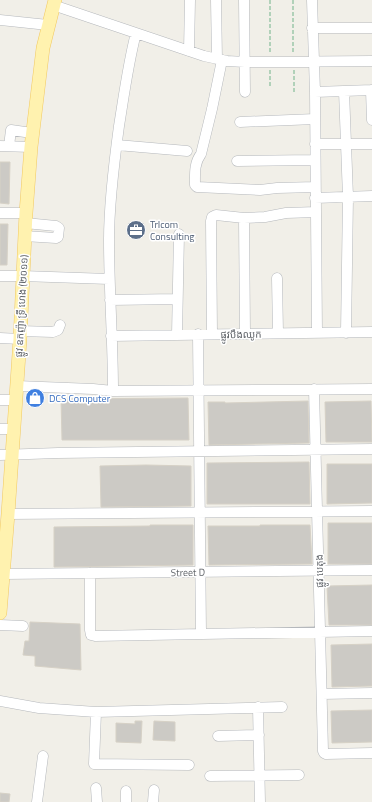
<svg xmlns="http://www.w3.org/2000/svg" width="372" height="802" font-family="'Titillium Web','Noto Sans Khmer',sans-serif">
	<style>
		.building { fill: #cccac5; stroke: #d6d1c6 }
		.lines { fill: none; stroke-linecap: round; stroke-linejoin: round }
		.minor-casing { stroke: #b5b8bc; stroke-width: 11 }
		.major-casing { stroke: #f2c960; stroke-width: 14 }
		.path { stroke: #9cc7a9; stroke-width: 1.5; stroke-dasharray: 4 2; stroke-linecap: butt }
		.minor { stroke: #fff; stroke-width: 10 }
		.major { stroke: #fff2af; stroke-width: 13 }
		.labels { text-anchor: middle; stroke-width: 3; stroke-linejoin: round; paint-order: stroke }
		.service-label { font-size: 10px; fill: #4e5e75; stroke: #fff; text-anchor: start }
		.street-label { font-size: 10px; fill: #5f6368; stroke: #fff }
		.shop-label { font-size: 10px; fill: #366cbe; stroke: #fff; text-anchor: start }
	</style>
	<rect width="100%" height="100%" fill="#f1efe8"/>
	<path class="building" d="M 0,162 L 10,162 L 9,204 L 0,203 Z
		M 0,224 L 8,224 L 7,265 L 0,265 Z
		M 188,398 L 189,440 L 62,440 L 61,399 Z
		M 308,401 L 309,443 L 209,445 L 208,402 L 225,402 L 225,403 Z
		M 371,401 L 372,442 L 326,442 L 325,402 Z
		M 309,462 L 310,504 L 207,504 L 207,463 Z
		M 327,464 L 372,464 L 372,503 L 327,504 Z
		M 146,465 L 191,466 L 191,506 L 101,507 L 100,466 Z
		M 328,523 L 372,523 L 372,564 L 328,564 Z
		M 150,525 L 193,525 L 193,565 L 54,567 L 54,527 L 150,526 Z
		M 260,525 L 310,525 L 312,564 L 209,565 L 208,526 L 260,526 Z
		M 372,585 L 372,625 L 329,625 L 327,586 Z
		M 30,622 L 80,624 L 81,670 L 35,666 L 35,656 L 23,655 L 25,641 L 29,641 Z
		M 372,644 L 372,686 L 332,687 L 331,645 Z
		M 372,710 L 372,742 L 332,743 L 331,711 Z
		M 135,721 L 142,721 L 141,743 L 116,742 L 116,723 L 135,724 Z
		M 154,721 L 175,722 L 175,741 L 153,740 Z
		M 0,793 L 10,794 L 9,802 L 0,802 Z"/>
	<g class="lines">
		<defs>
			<path id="minor" d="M 216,0 L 217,59
				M 244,0 L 245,92
				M 312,0 L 315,92 L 317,333
				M 53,5 L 204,56 L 227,61 L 245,62 L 372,61
				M 0,20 L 48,25
				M 312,28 L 372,28
				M 189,51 L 190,0
				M 222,60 L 212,109 L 201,154 C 194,163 195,174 195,185 L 197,187 L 260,190 L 277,188 L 315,187
				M 371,90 L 372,120
				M 344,91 L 348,197 L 346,333
				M 315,92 L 372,90
				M 240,122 L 315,119
				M 315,144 L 372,144
				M 117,145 L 187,151
				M 0,146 L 31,147
				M 9,146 L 11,130 L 32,133
				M 237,161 L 314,160
				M 315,198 L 372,196
				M 0,213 L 26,213
				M 244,218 L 245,334
				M 24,236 L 56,238 L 58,237 L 59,228 L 56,226 L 25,223
				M 0,276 L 22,276 L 109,279
				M 277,278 L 278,333
				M 110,300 L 177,299
				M 20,331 L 53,332 L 58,330 L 60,325
				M 198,334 L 201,634
				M 212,334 L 211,221 L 212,217 L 216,215 L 244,218 L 265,217 L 286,213 L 316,212
				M 177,335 L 179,234
				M 111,336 L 372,332
				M 0,338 L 20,339
				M 17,386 L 93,389 L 113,391 L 372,389
				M 314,389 L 323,751 L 324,753 L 326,754 L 372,753
				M 113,391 C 113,341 109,291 109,240 C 109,202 114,163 119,126 C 124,95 128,64 136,33
				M 0,400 L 16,400
				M 0,429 L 14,429
				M 0,455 L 58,453 L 372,449
				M 8,514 L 372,511
				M 90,573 L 90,630 L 91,635 L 95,636 L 372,631
				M 4,574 L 372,570
				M 0,625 L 23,626
				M 322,694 L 372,693
				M 0,701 L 39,708 L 96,712 L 282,707
				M 258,707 L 260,802
				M 96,712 L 94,764 L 189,765
				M 218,736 L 259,735
				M 210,776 L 299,775
				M 96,788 L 97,802
				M 126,791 L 126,802
				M 37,802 L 43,756
				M 153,802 L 154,790"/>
			<path id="major" d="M 0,613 L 8,514 L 20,339 L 26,213 L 31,147 L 43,48 L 55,0"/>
		</defs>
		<use href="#minor" class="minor-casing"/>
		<use href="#major" class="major-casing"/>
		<path class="path" d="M 270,0 L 270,54
			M 293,0 L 293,54
			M 270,70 L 270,88
			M 294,70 L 294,94"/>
		<use href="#minor" class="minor"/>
		<use href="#major" class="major"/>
	</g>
	<defs>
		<symbol id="office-disc" viewBox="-11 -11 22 22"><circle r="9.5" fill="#5c6f8a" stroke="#fff"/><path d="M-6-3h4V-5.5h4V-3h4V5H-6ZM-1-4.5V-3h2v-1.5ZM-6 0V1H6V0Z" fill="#fff"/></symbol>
		<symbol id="shop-disc" viewBox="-11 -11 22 22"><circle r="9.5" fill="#3f7fe0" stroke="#fff"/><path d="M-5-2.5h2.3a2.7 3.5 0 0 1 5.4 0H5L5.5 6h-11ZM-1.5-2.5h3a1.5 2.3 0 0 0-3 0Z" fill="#fff"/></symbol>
	</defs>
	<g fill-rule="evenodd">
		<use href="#office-disc" x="125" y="219" width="22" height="22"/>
		<use href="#shop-disc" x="24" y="387" width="22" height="22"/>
	</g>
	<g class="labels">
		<g class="service-label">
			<text x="150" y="228">TrIcom<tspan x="150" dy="12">Consulting</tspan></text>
		</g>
		<g class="street-label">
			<text transform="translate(21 306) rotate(-87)" y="4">ផ្លូវ ឧកញ៉ា ទ្រី ហេង (២០១១)</text>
			<text transform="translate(241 334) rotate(-1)" y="4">ផ្លូវបឹងឈូក</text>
			<text transform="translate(319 571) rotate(-91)" y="4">ផ្លូវ បេតុង</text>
			<text transform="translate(188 572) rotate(-1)" y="4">Street D</text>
		</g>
		<g class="shop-label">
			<text x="49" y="402">DCS Computer</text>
		</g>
	</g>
</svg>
